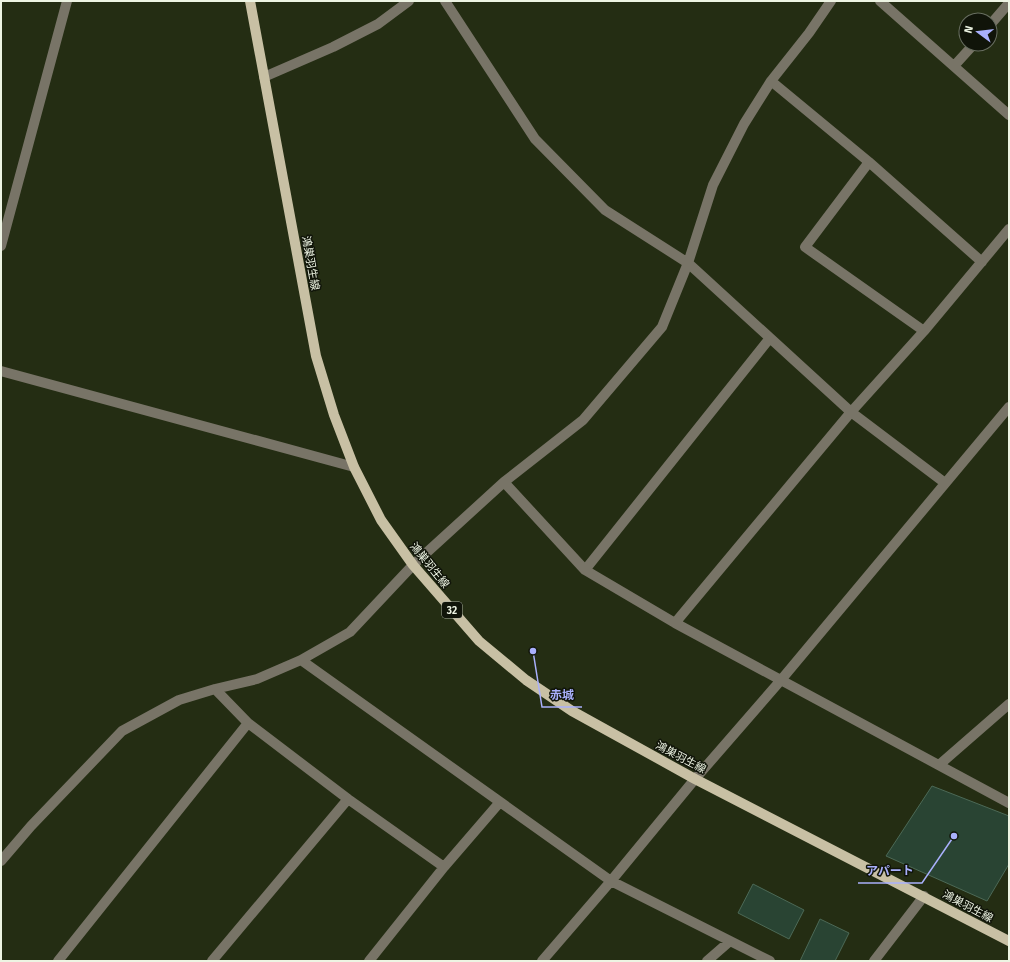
<svg xmlns="http://www.w3.org/2000/svg" width="1010" height="962" font-family="'Fira Sans','Noto Sans JP',sans-serif">
	<style>
		.building { fill: #294433; stroke: #4c6956 }
		.lines { fill: none; stroke-linecap: round; stroke-linejoin: round }
		.minor { stroke: #787467; stroke-width: 10 }
		.major { stroke: #c8c0a4; stroke-width: 10 }
		.labels { text-anchor: middle; stroke-width: 3; stroke-linejoin: round; paint-order: stroke }
		.shield { fill: #101409; stroke: #abb1a2; stroke-width: 1 }
		.shield-label { font-size: 10px; font-weight: bold; fill: #edf4e3 }
		.street-label { font-size: 11px; fill: #edf4e3; stroke: #101409 }
		.leader { fill: none; stroke: #a9b0fc; stroke-width: 1.5 }
		.callout-dot { fill: #a9b0fc; stroke: #101409; stroke-width: 1.5 }
		.callout-label { font-size: 12px; text-anchor: middle; font-weight: bold; fill: #a9b0fc; stroke: #101409; stroke-width: 3; stroke-linejoin: round; paint-order: stroke }
	</style>
	<rect width="100%" height="100%" fill="#242d13"/>
	<path class="building" d="M 932,786 L 1009,816 L 1009,864 L 987,901 L 886,856 Z
		M 753,884 L 804,910 L 789,939 L 738,913 Z
		M 820,919 L 849,933 L 835,961 L 800,961 Z"/>
	<g class="lines">
		<path class="minor" d="M 445,1 L 535,139 L 605,210 L 688,263 L 851,412 L 945,483
			M 880,1 L 1009,115
			M 990,25 L 1009,3
			M 954,66 L 974,44
			M 264,77 L 333,47 L 378,24 L 409,1
			M 771,81 L 869,162 L 982,262
			M 869,162 L 805,247 L 924,331
			M 1,246 L 67,1
			M 1,371 L 354,467
			M 504,482 L 585,570 L 675,623 L 1009,803
			M 585,570 L 770,338
			M 675,623 L 851,412 L 924,331 L 1009,229
			M 301,660 L 611,881 L 770,961
			M 215,689 L 248,723 L 348,799 L 444,867
			M 939,765 L 1009,704
			M 1,861 L 31,826 L 122,731 L 179,700 L 215,689 L 257,679 L 301,660 L 350,632 L 413,565 L 504,482 L 583,420 L 662,327 L 688,263 L 713,185 L 744,124 L 771,81 L 809,33 L 831,1
			M 58,961 L 248,723
			M 212,961 L 348,799
			M 369,961 L 444,867 L 500,802
			M 542,961 L 611,881 L 695,779 L 781,680 L 1009,407
			M 707,961 L 730,941
			M 874,961 L 924,896"/>
		<path class="major" d="M 250,1 L 316,356 L 334,415 L 354,467 L 381,520 L 413,565 L 479,641 L 526,680 L 572,711 L 695,779 L 1009,941"/>
	</g>
	<g class="labels">
		<rect class="shield" x="442" y="602" width="20" height="16" rx="3"/>
		<g class="shield-label">
			<text x="452" y="614">32</text>
		</g>
		<g class="street-label">
			<text transform="translate(311 263) rotate(80)" y="4">鴻巣羽生線</text>
			<text transform="translate(430 565) rotate(51)" y="4">鴻巣羽生線</text>
			<text transform="translate(681 757) rotate(28)" y="4">鴻巣羽生線</text>
			<text transform="translate(968 906) rotate(28)" y="4">鴻巣羽生線</text>
		</g>
	</g>
	<path class="leader" d="M533 651L542 707H582M954 836L922 883H858"/>
	<g class="callout-dot">
		<circle cx="533" cy="651" r="4"/>
		<circle cx="954" cy="836" r="4"/>
	</g>
	<g class="callout-label">
		<text x="562" y="699">赤城</text>
		<text x="890" y="875">アパート</text>
	</g>
	<rect width="1010" height="962" fill="none" stroke="#edf4e3" stroke-width="4"/>
	<g transform="translate(978 32) rotate(285)"><circle r="19" fill="#101409" stroke="#686e60"/>
	<path d="M0-3L7 15L0 10L-7 15Z" fill="#a9b0fc"/>
	<text y="-6" font-size="11" font-weight="bold" text-anchor="middle" fill="#edf4e3">N</text>
	</g>
</svg>
